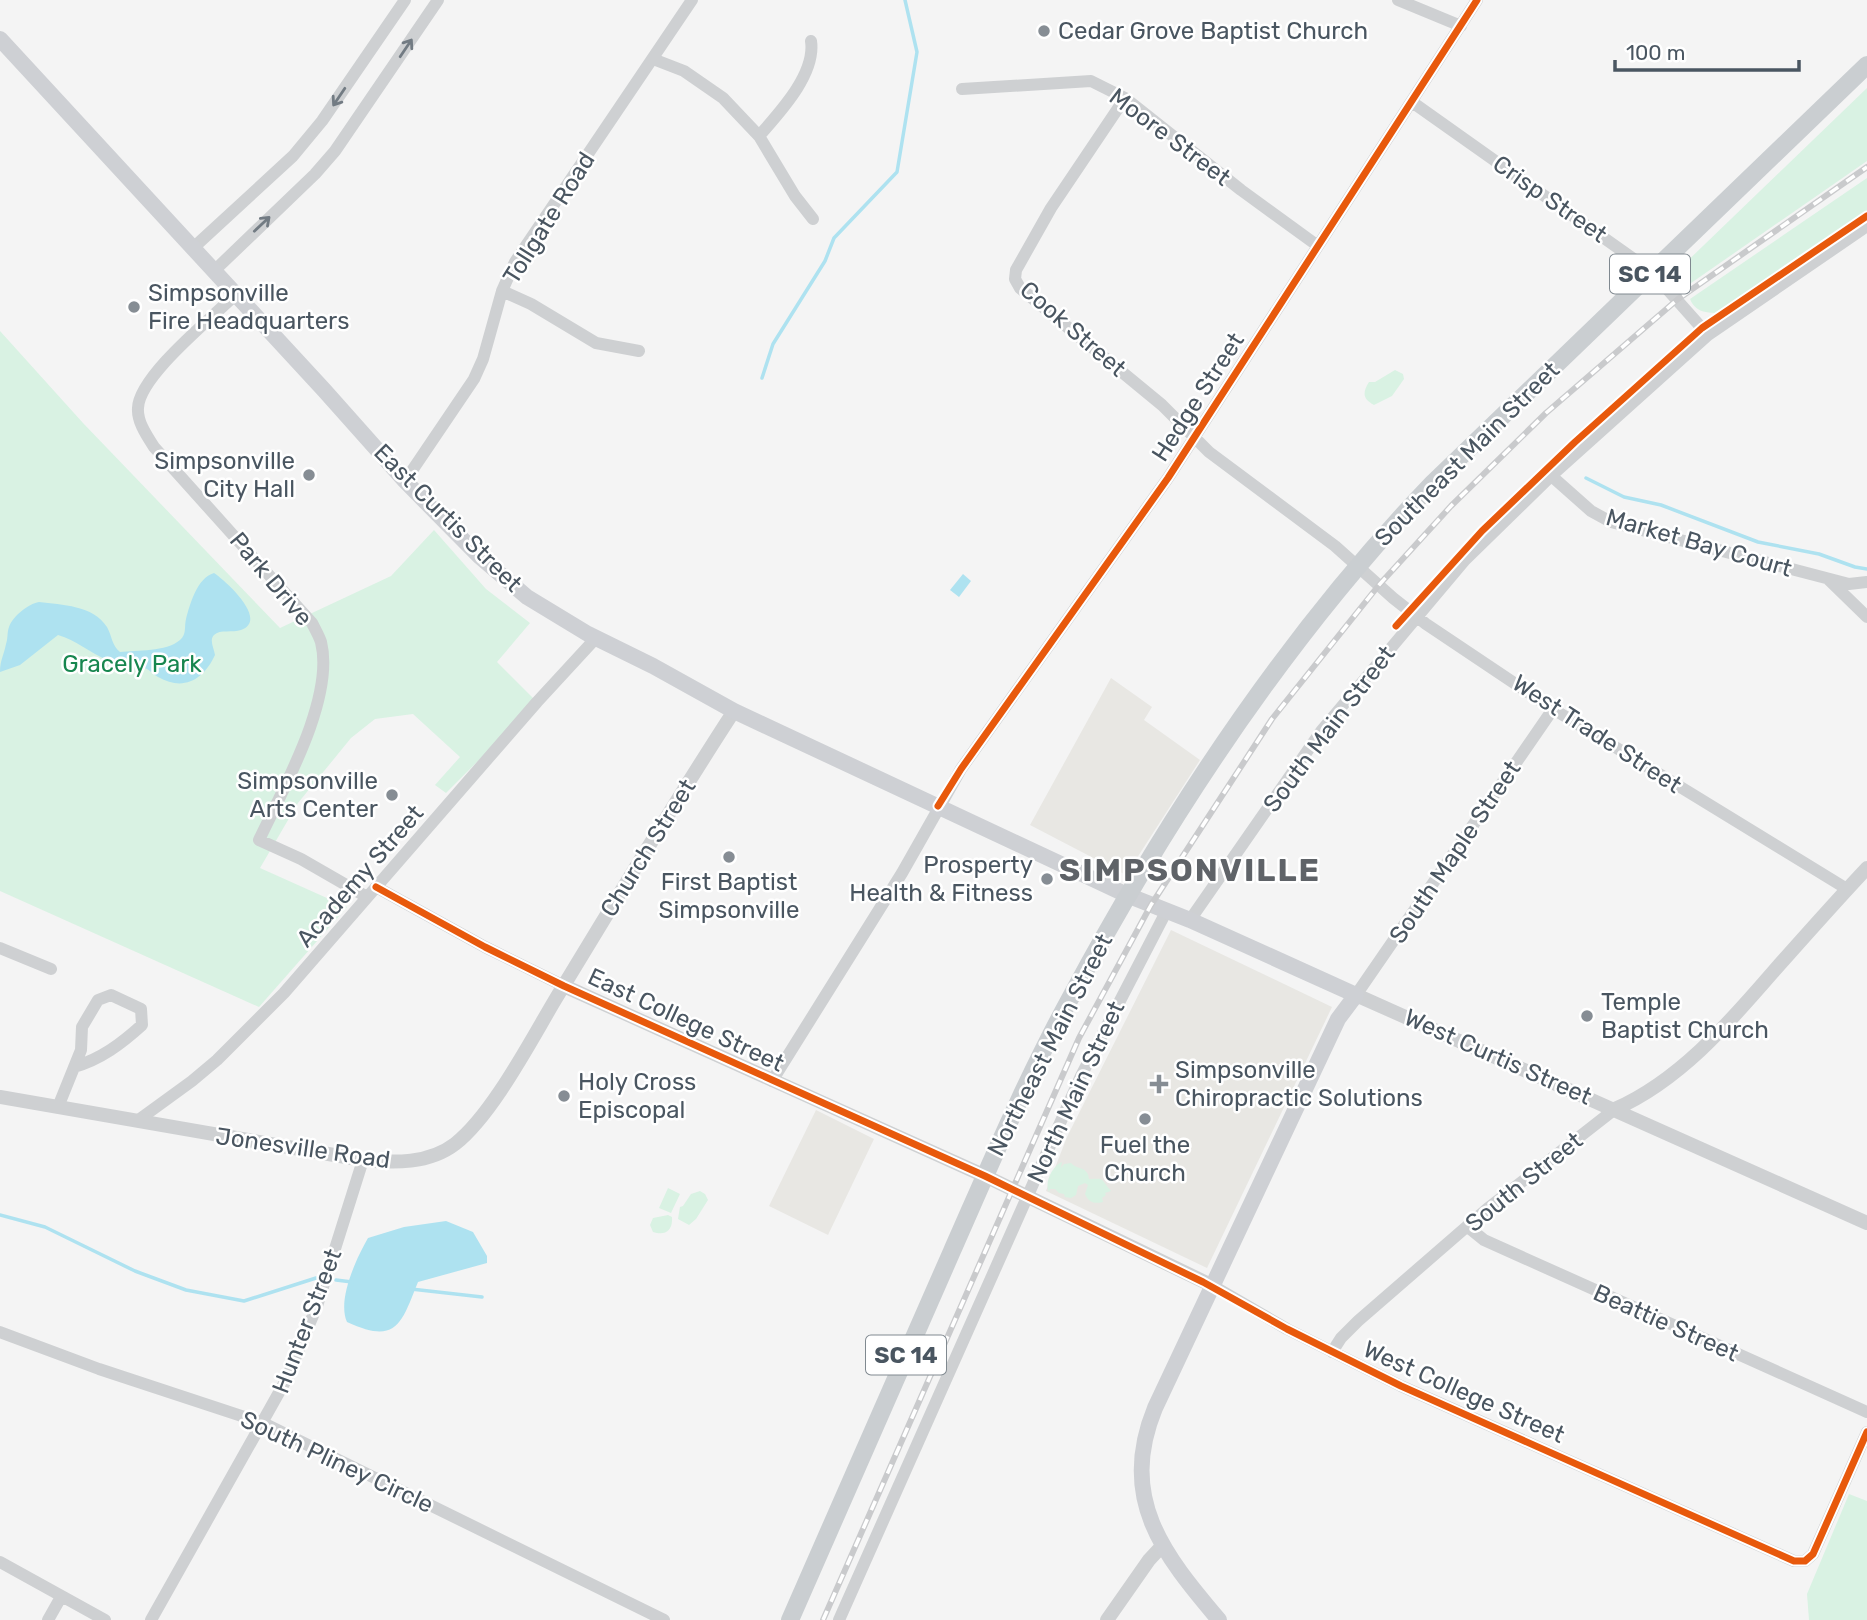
<svg xmlns="http://www.w3.org/2000/svg" width="1867" height="1620" font-family="Rubik,sans-serif">
	<style>
		.commercial { fill: #e8e7e3 }
		.green { fill: #d9f2e3 }
		.water { fill: #aee2f0 }
		.lines { fill: none; stroke-linecap: round; stroke-linejoin: round }
		.stream { stroke: #aee2f0; stroke-width: 3.5 }
		.minor { stroke: #ced0d2; stroke-width: 12 }
		.tertiary { stroke: #ced0d2; stroke-width: 14 }
		.secondary { stroke: #ced0d4; stroke-width: 16 }
		.primary { stroke: #caced1; stroke-width: 18 }
		.rail-casing { stroke: #c9cacc; stroke-width: 6 }
		.rail { stroke: #fff; stroke-width: 3.5; stroke-dasharray: 10; stroke-linecap: butt }
		.cycleway-casing { stroke: #fff; stroke-width: 11 }
		.cycleway { stroke: #e8590c; stroke-width: 7 }
		.oneway { stroke: #727b83 }
		.poi-dot { fill: #868d94; stroke: #fff; stroke-width: 2.5 }
		.labels { text-anchor: middle; stroke-width: 5; stroke-linejoin: round; paint-order: stroke }
		.shield { fill: #fff; stroke: #808990; stroke-width: 2 }
		.shield-label { font-size: 23px; font-weight: bold; fill: #4a5661 }
		.poi-label { font-size: 24px; fill: #4a5661; stroke: #fff; text-anchor: start }
		.street-label { font-size: 24px; fill: #4a5661; stroke: #fff }
		.park-label { font-size: 24px; fill: #17864f; stroke: #fff }
		.district-label { font-size: 32px; font-weight: bold; letter-spacing: 2px; fill: #5f6368; stroke: #fff }
	</style>
	<rect width="100%" height="100%" fill="#f4f4f4"/>
	<path class="commercial" d="M 1111,678 L 1152,707 L 1144,720 L 1200,760 L 1126,875 L 1030,825 Z
		M 1171,930 L 1332,1007 L 1207,1268 L 1046,1191 L 1067,1137 Z
		M 816,1110 L 874,1139 L 828,1235 L 769,1206 Z"/>
	<path class="green" d="M 1867,88 L 1867,161 L 1681,290 L 1673,282 L 1676,272 Z
		M 1867,178 L 1867,211 L 1715,313 C 1704,313 1694,310 1690,299 Z
		M 0,331 L 83,423 L 280,628 L 391,576 L 434,530 L 486,589 L 530,623 L 497,662 L 537,702 L 446,793 L 435,785 L 460,757 L 413,714 L 375,719 L 351,738 L 298,803 L 260,868 L 347,907 L 259,1007 L 0,891 Z
		M 1395,370 L 1403,374 L 1404,379 L 1392,396 L 1374,405 C 1363,399 1362,393 1369,382 L 1375,382 Z
		M 1062,1162 L 1061,1168 L 1064,1164 L 1071,1163 C 1077,1170 1088,1166 1089,1179 C 1104,1179 1099,1176 1111,1191 L 1105,1193 L 1106,1195 L 1102,1198 L 1103,1202 C 1095,1204 1089,1203 1085,1194 L 1088,1185 L 1085,1183 L 1078,1186 L 1076,1195 L 1071,1198 L 1065,1197 L 1064,1194 L 1059,1193 L 1055,1189 L 1050,1189 L 1049,1192 C 1044,1183 1052,1166 1062,1162 Z
		M 668,1188 L 680,1194 L 671,1213 L 659,1208 Z
		M 700,1191 L 705,1194 L 708,1200 L 696,1219 L 689,1225 L 678,1219 L 680,1207 L 683,1206 L 691,1194 Z
		M 668,1215 L 672,1217 C 673,1231 665,1236 653,1232 L 650,1225 L 653,1218 Z
		M 1849,1494 L 1867,1501 L 1867,1620 L 1809,1620 L 1807,1594 Z"/>
	<path class="water" d="M 214,573 C 226,581 269,620 241,630 C 233,633 220,629 214,635 C 209,640 214,648 215,655 C 204,679 184,692 158,677 C 154,675 150,670 145,668 C 134,663 119,664 107,660 C 90,653 76,640 58,635 L 20,665 L 0,672 C 0,660 4,655 6,644 C 8,639 7,632 9,627 C 13,616 28,604 39,602 C 62,605 93,605 107,627 C 112,636 112,646 120,652 C 137,650 166,652 180,640 C 187,634 184,627 186,619 C 190,604 197,578 214,573 Z
		M 963,574 L 971,581 L 959,597 L 950,590 Z
		M 446,1221 L 473,1232 L 487,1256 L 487,1263 L 418,1282 C 401,1324 397,1345 347,1322 C 337,1300 356,1259 368,1238 L 404,1227 Z"/>
	<g class="lines">
		<path class="stream" d="M 762,378 L 773,344 L 825,261 L 834,238 L 897,172 L 917,52 L 905,0
			M 1586,478 L 1624,497 L 1661,505 L 1758,542 L 1819,554 L 1855,567 L 1867,569
			M 0,1215 L 45,1227 L 135,1271 L 186,1290 L 244,1301 L 316,1278
			M 336,1280 L 352,1282
			M 411,1289 L 482,1297"/>
		<path class="minor" d="M 1398,0 L 1461,26
			M 653,59 L 684,71 L 723,98 L 759,136 L 795,196 L 813,219
			M 962,89 L 1091,81 L 1125,98 L 1241,190 L 1318,246
			M 1125,98 L 1051,208 L 1016,270 L 1015,279 L 1020,288 L 1162,405 L 1209,452 L 1335,546 L 1393,598 L 1426,624 L 1553,709 L 1847,889
			M 1412,102 L 1652,272 L 1708,335
			M 759,136 C 780,112 816,74 811,41
			M 192,249 L 293,156 L 322,121 L 405,0
			M 214,271 L 315,174 L 335,151 L 438,0
			M 502,291 L 531,304 L 596,343 L 639,351
			M 235,295 C 212,318 139,376 138,408 C 137,422 147,436 154,447 L 312,623 C 315,629 319,636 321,642 C 335,698 283,789 259,840 L 301,859 L 367,897
			M 1547,472 L 1591,511 L 1611,522 L 1849,584 L 1867,582
			M 405,481 L 474,379 L 483,359 L 502,291 L 515,262 L 692,0
			M 1828,579 L 1867,617
			M 376,887 L 485,947 L 564,986
			M 1190,920 L 1322,730 L 1465,560 L 1551,476 L 1708,335 L 1867,226
			M 0,948 L 51,969
			M 1356,995 L 1553,709
			M 772,1081 L 902,873 L 961,769 L 1168,478 L 1477,0
			M 58,1107 L 81,1050 L 82,1027 L 98,1000 L 111,995 L 141,1009 L 142,1025 C 121,1044 101,1059 74,1067
			M 137,1121 L 192,1081 L 217,1060 L 284,993 L 537,702 L 596,638
			M 1468,1227 L 1484,1240 L 1867,1412
			M 1213,1286 L 1287,1329 L 1401,1386 L 1794,1561 L 1805,1561 L 1813,1554 L 1867,1432
			M 0,1332 L 99,1369 L 263,1423 L 664,1620
			M 1332,1352 L 1341,1338 L 1358,1321 L 1434,1255 L 1487,1209 L 1615,1109
			M 0,1562 L 105,1620
			M 48,1620 L 61,1597
			M 151,1620 L 286,1380 L 317,1306 L 363,1160
			M 839,1620 L 1081,1076 L 1166,912"/>
		<path class="tertiary" d="M 564,986 L 985,1176 L 1213,1286
			M 1356,995 L 1867,1223
			M 0,1097 L 363,1160 C 394,1163 429,1164 455,1144 C 492,1115 530,1042 555,1000 C 614,903 672,806 734,711
			M 1615,1109 C 1679,1081 1728,1024 1773,972 C 1804,937 1835,902 1867,868
			M 1107,1620 L 1149,1560 L 1162,1546"/>
		<path class="secondary" d="M 0,39 L 324,390 L 405,481 L 479,556 L 527,597 L 588,634 L 653,666 L 734,711 L 1127,895 L 1190,920 L 1356,995 L 1338,1019 L 1155,1408 C 1118,1498 1163,1554 1219,1620"/>
		<path class="primary" d="M 790,1620 C 843,1497 897,1374 952,1251 C 990,1165 1027,1077 1072,995 C 1171,811 1288,634 1432,484 L 1867,65"/>
		<defs>
			<path id="rail" d="M 823,1620 L 1079,1038 L 1151,905 L 1272,719 L 1379,585 L 1451,506 L 1546,413 L 1678,299 L 1867,167"/>
		</defs>
		<use href="#rail" class="rail-casing"/>
		<use href="#rail" class="rail"/>
		<defs>
			<path id="cycleway" d="M 1396,626 L 1482,531 L 1575,442 L 1702,328 L 1867,216
				M 938,806 L 961,769 L 1168,478 L 1477,0
				M 376,887 L 485,947 L 564,986 L 985,1176 L 1203,1282 L 1287,1329 L 1401,1386 L 1794,1561 L 1805,1561 L 1813,1554 L 1867,1432"/>
		</defs>
		<use href="#cycleway" class="cycleway-casing"/>
		<use href="#cycleway" class="cycleway"/>
	</g>
	<defs><path id="oneway-shaft" d="M-6 0H5M1.5-3L5.5 0L1.5 3" fill="none" stroke-width="1.6" stroke-linecap="round" stroke-linejoin="round" transform="scale(1.75)"/></defs>
	<g class="oneway">
		<use href="#oneway-shaft" transform="translate(406 48) rotate(-56)"/>
		<use href="#oneway-shaft" transform="translate(339 97) rotate(124)"/>
		<use href="#oneway-shaft" transform="translate(262 224) rotate(-43)"/>
	</g>
	<g class="poi-dot">
		<circle cx="1044" cy="31" r="7"/>
		<circle cx="134" cy="307" r="7"/>
		<circle cx="309" cy="475" r="7"/>
		<circle cx="392" cy="795" r="7"/>
		<circle cx="729" cy="857" r="7"/>
		<circle cx="1047" cy="879" r="7"/>
		<circle cx="1587" cy="1016" r="7"/>
		<path d="M1155.5 1073.5h7v7h7v7h-7v7h-7v-7h-7v-7h7z"/>
		<circle cx="564" cy="1096" r="7"/>
		<circle cx="1145" cy="1119" r="7"/>
	</g>
	<g class="labels">
		<g class="shield">
			<rect x="1610" y="254.5" width="80" height="39" rx="5"/>
			<rect x="866" y="1335.5" width="80" height="39" rx="5"/>
		</g>
		<g class="shield-label">
			<text x="1650" y="282">SC 14</text>
			<text x="906" y="1363">SC 14</text>
		</g>
		<g class="poi-label">
			<text x="1058" y="39">Cedar Grove Baptist Church</text>
			<text x="148" y="301">Simpsonville<tspan x="148" dy="28">Fire Headquarters</tspan></text>
			<text x="295" y="469" text-anchor="end">Simpsonville<tspan x="295" dy="28">City Hall</tspan></text>
			<text x="378" y="789" text-anchor="end">Simpsonville<tspan x="378" dy="28">Arts Center</tspan></text>
			<text x="1033" y="873" text-anchor="end">Prosperty<tspan x="1033" dy="28">Health &amp; Fitness</tspan></text>
			<text x="729" y="890" text-anchor="middle">First Baptist<tspan x="729" dy="28">Simpsonville</tspan></text>
			<text x="1601" y="1010">Temple<tspan x="1601" dy="28">Baptist Church</tspan></text>
			<text x="1175" y="1078">Simpsonville<tspan x="1175" dy="28">Chiropractic Solutions</tspan></text>
			<text x="578" y="1090">Holy Cross<tspan x="578" dy="28">Episcopal</tspan></text>
			<text x="1145" y="1153" text-anchor="middle">Fuel the<tspan x="1145" dy="28">Church</tspan></text>
		</g>
		<g class="street-label">
			<text transform="translate(1170 137) rotate(37)" y="8">Moore Street</text>
			<text transform="translate(1550 199) rotate(35)" y="8">Crisp Street</text>
			<text transform="translate(549 218) rotate(-58)" y="8">Tollgate Road</text>
			<text transform="translate(1073 329) rotate(41)" y="8">Cook Street</text>
			<text transform="translate(1198 397) rotate(-57)" y="8">Hedge Street</text>
			<text transform="translate(1467 454) rotate(-45)" y="8">Southeast Main Street</text>
			<text transform="translate(448 518) rotate(45)" y="8">East Curtis Street</text>
			<text transform="translate(1699 543) rotate(16)" y="8">Market Bay Court</text>
			<text transform="translate(271 579) rotate(50)" y="8">Park Drive</text>
			<text transform="translate(1329 729) rotate(-53)" y="8">South Main Street</text>
			<text transform="translate(1597 734) rotate(33)" y="8">West Trade Street</text>
			<text transform="translate(648 848) rotate(-58)" y="8">Church Street</text>
			<text transform="translate(1455 852) rotate(-56)" y="8">South Maple Street</text>
			<text transform="translate(360 876) rotate(-49)" y="8">Academy Street</text>
			<text transform="translate(686 1020) rotate(25)" y="8">East College Street</text>
			<text transform="translate(1050 1045) rotate(-63)" y="8">Northeast Main Street</text>
			<text transform="translate(1498 1057) rotate(24)" y="8">West Curtis Street</text>
			<text transform="translate(1076 1092) rotate(-65)" y="8">North Main Street</text>
			<text transform="translate(303 1148) rotate(8)" y="8">Jonesville Road</text>
			<text transform="translate(1524 1182) rotate(-39)" y="8">South Street</text>
			<text transform="translate(307 1321) rotate(-69)" y="8">Hunter Street</text>
			<text transform="translate(1666 1323) rotate(24)" y="8">Beattie Street</text>
			<text transform="translate(1464 1392) rotate(24)" y="8">West College Street</text>
			<text transform="translate(337 1462) rotate(25)" y="8">South Pliney Circle</text>
		</g>
		<g class="park-label">
			<text x="132" y="672">Gracely Park</text>
		</g>
		<g class="district-label">
			<text x="1190" y="881">SIMPSONVILLE</text>
		</g>
	</g>
	<path d="M1615 60v10h184v-10" fill="none" stroke="#4a5661" stroke-width="3.5"/>
	<text x="1626" y="60" font-size="21" fill="#4a5661" stroke="#ffffff" stroke-width="5" paint-order="stroke">100 m</text>
</svg>
